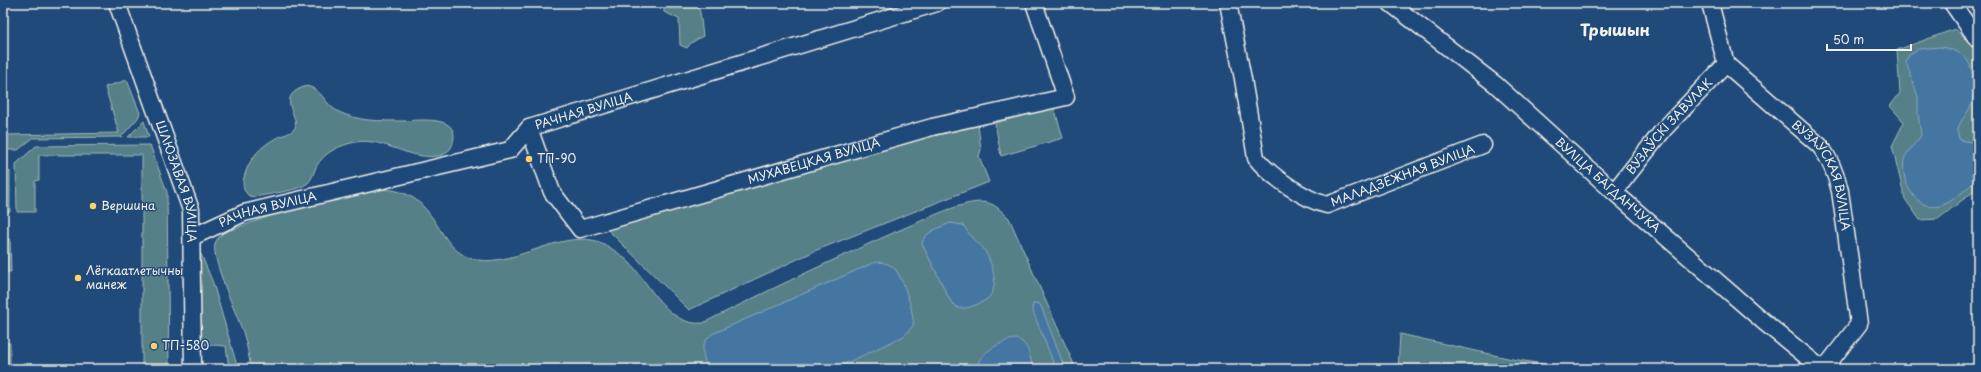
<svg xmlns="http://www.w3.org/2000/svg" width="1981" height="372" font-family="'Playpen Sans',sans-serif">
	<style>
		.green { fill: #558088; stroke: #a4b8b8 }
		.water { fill: #4476a1; stroke: #8aa7bd }
		.lines { fill: none; stroke-linecap: round; stroke-linejoin: round }
		.minor-casing { stroke: #f4f1e8; stroke-width: 19 }
		.minor { stroke: #1f4a7a; stroke-width: 16 }
		.poi-dot { fill: #ffd166; stroke: #1f4a7a; stroke-width: 1.5 }
		.labels { text-anchor: middle; stroke-width: 3; stroke-linejoin: round; paint-order: stroke }
		.street-label { font-size: 12px; fill: #f4f1e8; stroke: #1f4a7a }
		.poi-label { font-size: 12px; fill: #f4f1e8; stroke: #1f4a7a; text-anchor: start }
		.district-label { font-size: 16px; font-weight: bold; fill: #f4f1e8; stroke: #1f4a7a }
	</style>
	<rect width="100%" height="100%" fill="#1f4a7a"/>
	<filter id="ink" filterUnits="userSpaceOnUse"><feTurbulence type="fractalNoise" baseFrequency=".025" numOctaves="2"/><feDisplacementMap in="SourceGraphic" scale="8" xChannelSelector="R" yChannelSelector="G"/><feConvolveMatrix kernelMatrix="1 2 1 2 8 2 1 2 1" color-interpolation-filters="sRGB"/></filter>
	<g filter="url(#ink)">
		<path class="green" d="M 664,3 L 696,3 L 700,12 L 703,36 L 691,43 L 687,48 L 680,45 L 679,19 L 664,12 Z
			M 1955,29 L 1978,49 L 1978,188 L 1938,219 L 1920,220 L 1905,199 L 1892,146 L 1904,122 L 1890,106 L 1900,93 L 1897,50 Z
			M 127,80 L 140,113 L 138,118 L 121,137 L 33,138 L 18,150 L 3,150 L 3,135 L 119,133 L 105,87 Z
			M 307,86 C 324,90 324,105 339,112 C 347,116 359,119 368,120 C 380,121 393,121 404,121 C 419,120 461,115 453,142 C 452,148 448,153 442,155 C 412,163 385,137 356,142 C 340,145 324,152 316,167 C 314,172 312,179 308,183 C 298,191 268,194 255,197 L 249,196 C 242,190 242,183 245,174 C 250,158 261,146 276,138 C 282,135 291,134 295,128 C 300,115 273,96 307,86 Z
			M 1054,107 L 1063,138 L 1001,156 L 995,123 Z
			M 144,121 L 149,137 L 128,137 Z
			M 978,125 L 981,150 L 979,156 L 989,182 L 817,250 L 689,310 L 607,229 L 933,136 Z
			M 150,145 L 167,192 L 169,369 L 142,369 L 142,155 L 39,155 L 39,180 L 35,181 L 35,212 L 17,212 L 16,164 L 36,146 Z
			M 10,171 L 10,212 L 3,212 L 3,178 Z
			M 380,189 C 442,189 432,253 478,260 C 517,266 565,227 602,243 C 611,248 622,255 629,262 C 650,284 668,327 703,323 C 771,289 840,256 909,226 C 929,218 960,202 981,202 C 994,202 1000,210 1009,218 L 1076,369 L 251,369 C 249,357 247,344 243,332 C 237,315 211,259 215,244 C 216,239 221,235 225,232 L 270,216 Z
			M 10,239 L 11,272 L 3,272 L 3,240 Z
			M 201,254 L 213,283 L 238,369 L 229,369 L 226,346 L 199,344 L 198,255 Z
			M 1400,334 L 1512,359 L 1576,369 L 1398,369 Z
			M 3,343 L 10,343 L 10,369 L 3,369 Z"/>
		<path class="water" d="M 1940,47 C 1962,50 1973,60 1973,83 C 1974,91 1973,99 1970,107 C 1965,119 1953,126 1960,140 L 1978,143 L 1978,179 C 1967,188 1953,202 1940,206 C 1916,212 1900,181 1904,160 C 1907,150 1916,144 1921,135 L 1918,113 L 1918,97 L 1906,62 L 1909,55 L 1918,49 Z
			M 950,223 L 963,225 C 966,229 969,234 972,238 C 976,242 980,244 983,248 C 993,263 1003,293 982,302 C 974,306 967,309 958,308 L 951,302 L 922,244 C 924,231 940,228 950,223 Z
			M 879,262 C 885,263 890,264 894,268 C 903,277 915,314 913,326 L 904,336 L 834,369 L 708,369 C 702,354 699,345 712,334 L 873,263 Z
			M 1038,303 L 1041,306 L 1065,369 L 1056,369 L 1032,309 L 1033,304 Z
			M 1016,339 C 1030,343 1029,358 1034,369 L 977,369 C 975,355 1004,339 1016,339 Z"/>
		<g class="lines">
			<defs>
				<g id="minor">
					<path id="s1" d="M 117,3 L 191,210 L 193,369"/>
					<path id="s2" d="M 1228,3 L 1243,79 L 1256,158 C 1269,175 1305,200 1327,205 L 1483,145"/>
					<path id="s3" d="M 1390,3 L 1495,84 L 1614,192 L 1764,322 L 1822,369"/>
					<path id="s4" d="M 1710,3 L 1726,64 L 1820,146 C 1831,160 1836,174 1840,191 L 1859,324 L 1824,369"/>
					<path d="M 1952,3 L 1978,40"/>
					<path id="s5" d="M 529,128 L 552,192 L 580,229 L 932,127 L 1066,97 L 1034,3"/>
					<path id="s6" d="M 1614,192 L 1664,129 L 1726,64"/>
					<path id="s7" d="M 192,237 L 244,213 L 510,150 L 529,128 L 937,3"/>
				</g>
			</defs>
			<use href="#minor" class="minor-casing"/>
			<use href="#minor" class="minor"/>
		</g>
	</g>
	<g class="poi-dot">
		<circle cx="529" cy="159" r="4"/>
		<circle cx="93" cy="206" r="4"/>
		<circle cx="78" cy="278" r="4"/>
		<circle cx="154" cy="346" r="4"/>
	</g>
	<g class="labels">
		<g class="street-label">
			<text dy="4" stroke="none"><textPath href="#s7" startOffset="417">РАЧНАЯ ВУЛІЦА</textPath></text>
			<text dy="4" stroke="none"><textPath href="#s6" startOffset="86">ВУЗАЎСКІ ЗАВУЛАК</textPath></text>
			<text dy="4" stroke="none"><textPath href="#s5" startOffset="358">МУХАВЕЦКАЯ ВУЛІЦА</textPath></text>
			<text dy="4" stroke="none"><textPath href="#s2" startOffset="325">МАЛАДЗЁЖНАЯ ВУЛІЦА</textPath></text>
			<text dy="4" stroke="none"><textPath href="#s4" startOffset="215">ВУЗАЎСКАЯ ВУЛІЦА</textPath></text>
			<text dy="4" stroke="none"><textPath href="#s1" startOffset="189">ШЛЮЗАВАЯ ВУЛІЦА</textPath></text>
			<text dy="4" stroke="none"><textPath href="#s3" startOffset="284">ВУЛІЦА БАГДАНЧУКА</textPath></text>
			<text dy="4" stroke="none"><textPath href="#s7" startOffset="81">РАЧНАЯ ВУЛІЦА</textPath></text>
		</g>
		<g class="poi-label">
			<text x="537" y="163">ТП-90</text>
			<text x="101" y="210">Вершина</text>
			<text x="86" y="275">Лёгкаатлетычны<tspan x="86" dy="14">манеж</tspan></text>
			<text x="162" y="350">ТП-580</text>
		</g>
		<g class="district-label">
			<text x="1615" y="36">Трышын</text>
		</g>
	</g>
	<rect width="1981" height="372" fill="none" stroke="#1f4a7a" stroke-width="16"/>
	<rect x="8" y="8" width="1965" height="356" fill="none" stroke="#f4f1e8" stroke-width="1.5" filter="url(#ink)"/>
	<path d="M1827 44v6h84v-6" fill="none" stroke="#f4f1e8" stroke-width="2"/>
	<text x="1833" y="44" font-size="12" fill="#f4f1e8" stroke="#1f4a7a" stroke-width="3" paint-order="stroke">50 m</text>
</svg>
